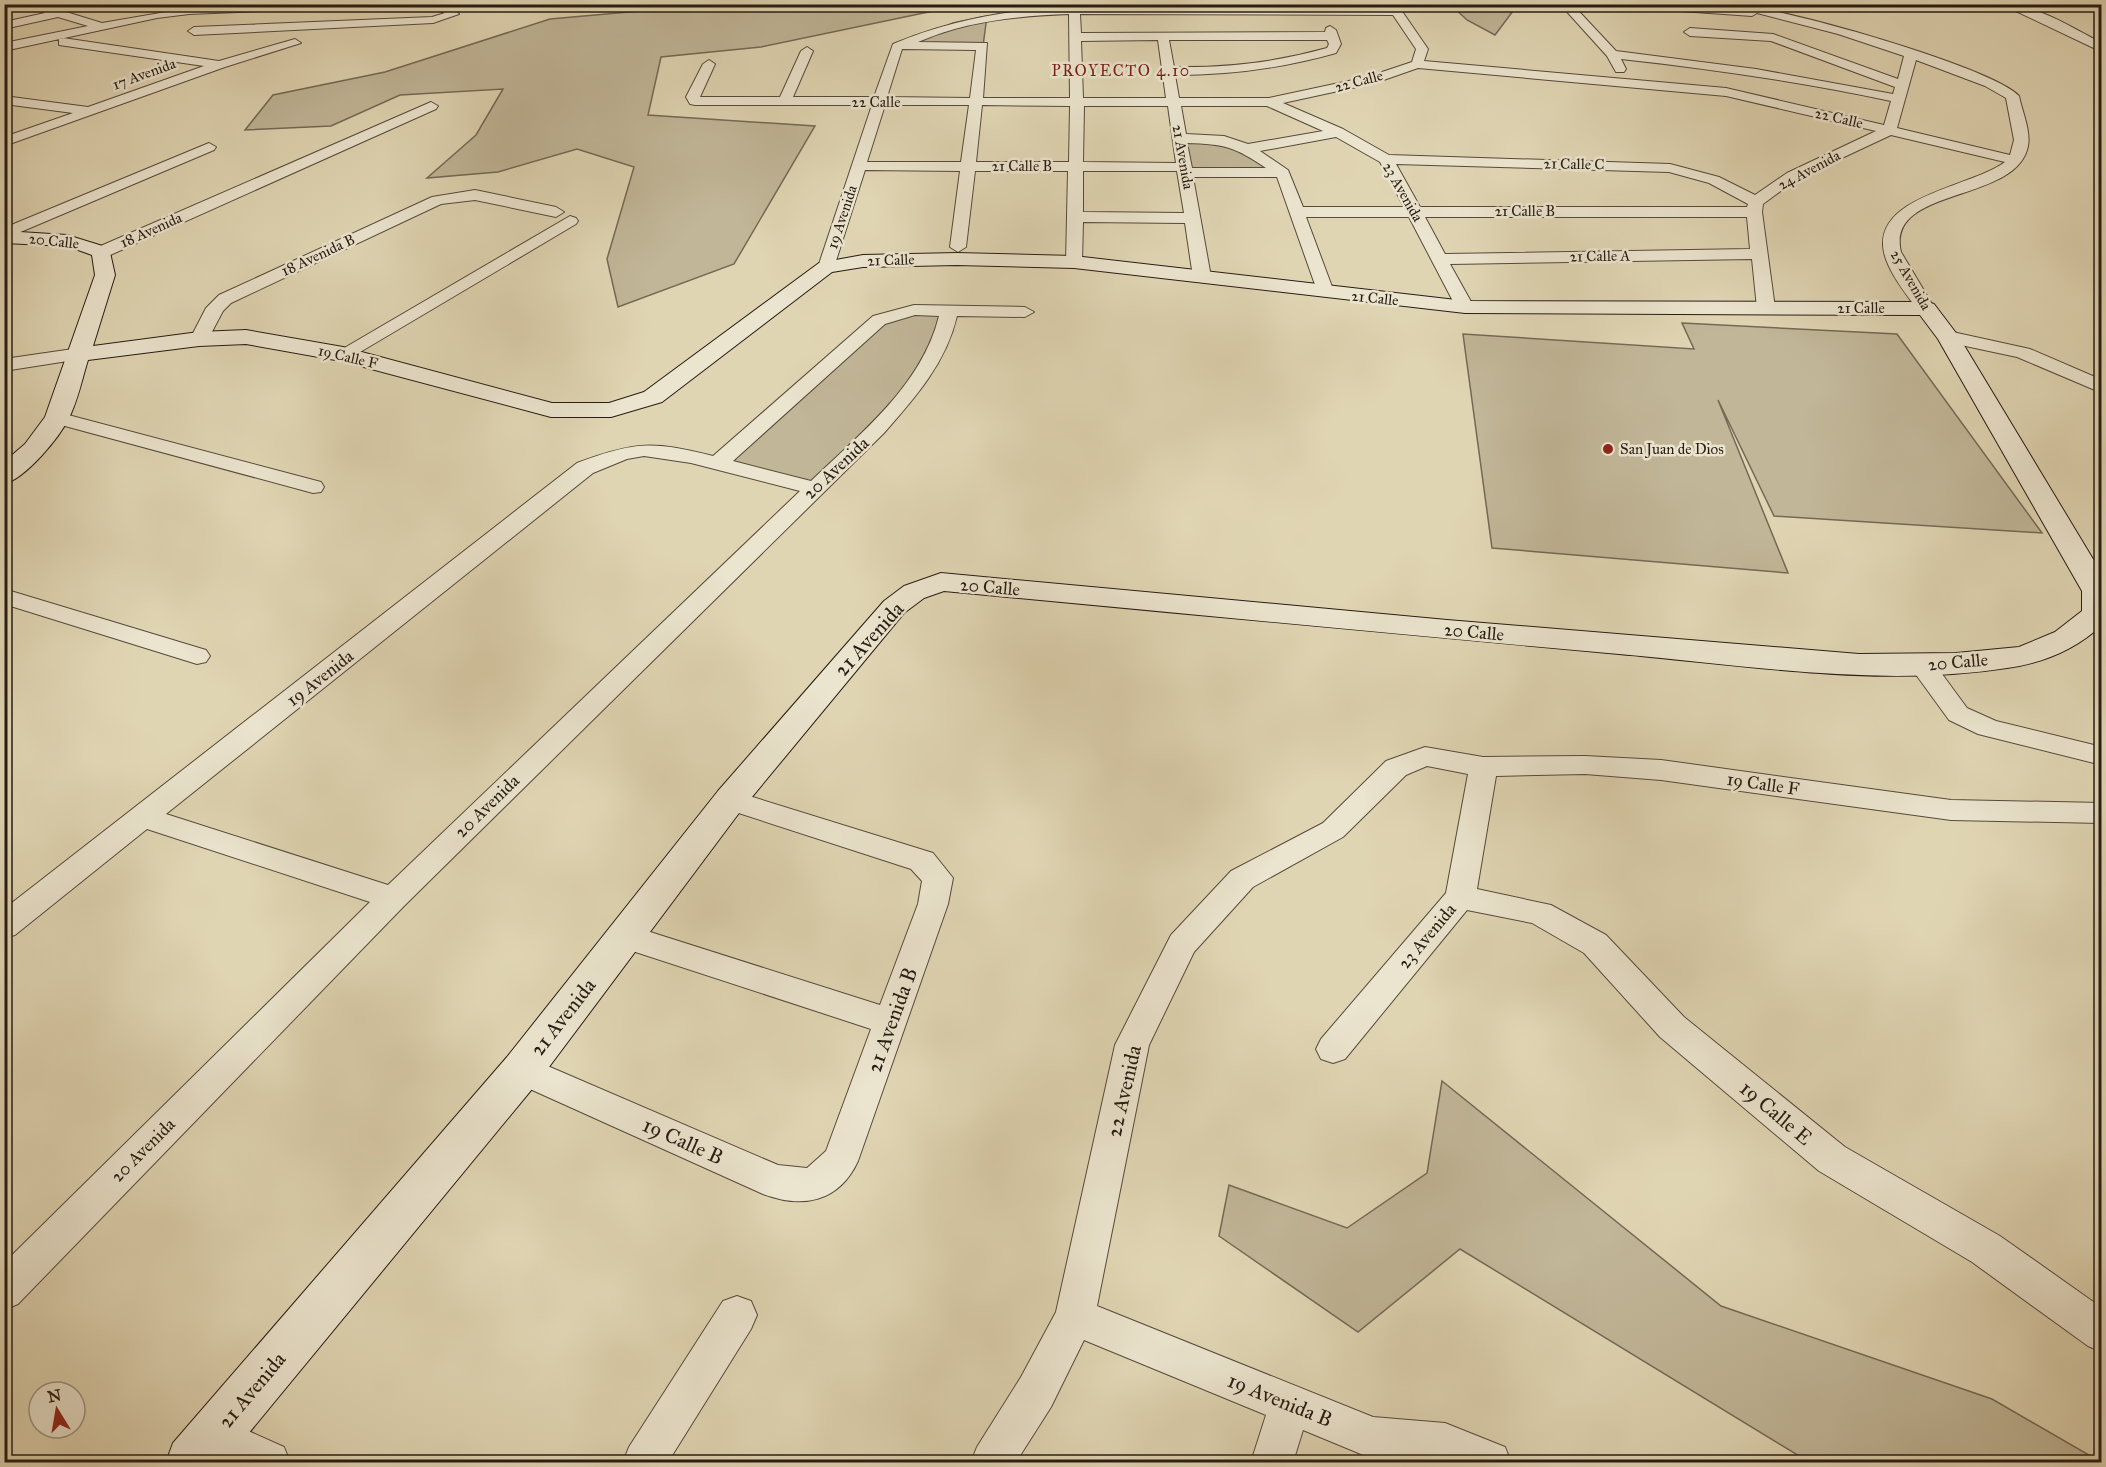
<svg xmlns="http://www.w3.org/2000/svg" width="2106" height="1467" font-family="'IM FELL Great Primer',serif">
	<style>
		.green { fill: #c1b698; stroke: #746956; stroke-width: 1.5 }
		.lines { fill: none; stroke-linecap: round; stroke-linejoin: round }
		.street-casing { stroke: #554a3b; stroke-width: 2 }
		.secondary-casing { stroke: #271c13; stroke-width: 2 }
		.street { fill: #ebe4ce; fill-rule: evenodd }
		.secondary { fill: #ebe4ce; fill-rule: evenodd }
		.poi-dot { fill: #8f2418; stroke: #ebe4ce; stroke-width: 2 }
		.labels { text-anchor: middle; stroke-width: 5; stroke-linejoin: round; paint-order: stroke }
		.far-street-label { font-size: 15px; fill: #271c13; stroke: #ebe4ce }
		.far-poi-label { font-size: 15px; fill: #271c13; stroke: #ebe4ce; text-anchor: start }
		.far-neighbourhood-label { font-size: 16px; letter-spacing: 1.5px; fill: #7a1f14; stroke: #ebe4ce }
		.street-label { font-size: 18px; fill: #271c13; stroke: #ebe4ce }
		.near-street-label { font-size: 21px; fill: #271c13; stroke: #ebe4ce }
	</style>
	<rect width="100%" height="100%" fill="#e0d5b3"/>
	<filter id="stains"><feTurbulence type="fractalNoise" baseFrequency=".00333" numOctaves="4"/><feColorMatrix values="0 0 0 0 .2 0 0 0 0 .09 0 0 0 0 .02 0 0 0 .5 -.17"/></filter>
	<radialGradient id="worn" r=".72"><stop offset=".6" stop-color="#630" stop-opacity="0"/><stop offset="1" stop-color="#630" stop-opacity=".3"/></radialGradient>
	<path class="green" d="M 719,4 L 962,5 L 761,47 L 661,57 L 648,115 L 815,126 L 734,264 L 618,307 L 607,259 L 634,167 L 577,149 L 498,172 L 427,178 L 476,135 L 503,89 L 400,95 L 331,126 L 245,130 L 273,95 L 385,72 L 550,19 Z
		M 1451,5 L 1508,5 L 1513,11 L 1495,35 L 1467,20 Z
		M 987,16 L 983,46 L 897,47 L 953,23 Z
		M 1179,138 L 1224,140 L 1283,173 L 1185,172 Z
		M 949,311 L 925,374 L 813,488 L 718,463 L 896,313 Z
		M 1682,323 L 1897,334 L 2042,533 L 1774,516 L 1718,400 L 1788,573 L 1492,548 L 1463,334 L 1694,349 Z
		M 1442,1081 L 1721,1306 L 1992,1399 L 2101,1462 L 1809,1462 L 1460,1249 L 1358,1332 L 1219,1236 L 1229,1185 L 1347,1228 L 1427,1173 Z"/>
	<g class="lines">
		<defs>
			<path id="street" d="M 21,4 L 40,4 L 102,23 L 189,8 L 360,4 L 355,7 L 189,14 L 157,18 L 4,51 L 4,43 L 88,26 L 58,17 L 4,29 L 4,22 L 45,13 Z
				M 419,4 L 447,4 L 459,14 L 433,23 L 194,35 L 188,31 L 194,27 L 432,17 L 445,13 Z
				M 1068,4 L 1080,4 L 1080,7 L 1389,9 L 1386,4 L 1397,4 L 1428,49 L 1424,61 L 1726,88 L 1884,125 L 1891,101 C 1802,82 1712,69 1621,59 L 1626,69 L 1624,72 L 1616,72 L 1607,56 L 1560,4 L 1572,4 L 1616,51 L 1756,69 L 1893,94 L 1895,87 L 1771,41 L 1690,36 L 1684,32 L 1690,28 L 1773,34 L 1898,79 L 1904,56 L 1838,34 L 1757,13 L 1752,16 L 1624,7 L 1619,4 L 1739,9 L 1729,4 C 1771,4 1994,67 2019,96 C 2022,111 2031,131 2028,146 C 2017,204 1885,186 1901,252 L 1935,309 L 1932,313 L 1920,313 C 1907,295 1884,268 1883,245 C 1881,195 1973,186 2005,162 L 1891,135 L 1797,179 L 1763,204 L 1762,212 L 1775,308 L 1772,312 L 1766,313 L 1757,308 L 1752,259 L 1450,264 L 1474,307 L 1465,312 L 1456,307 L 1409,217 L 1306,217 L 1334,292 L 1331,296 L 1319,296 L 1277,177 L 1193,177 L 1211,277 L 1202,282 L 1193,277 L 1185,223 L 1083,222 L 1082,262 L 1074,267 L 1068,266 L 1066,262 L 1068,171 L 975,171 L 966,247 L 958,252 L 950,247 L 960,171 L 865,170 L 834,267 L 832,271 L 820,271 L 818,267 L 872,105 L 695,105 L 690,104 L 686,97 L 703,64 L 709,60 L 715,64 L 700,97 L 780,97 L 801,51 L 807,47 L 813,51 L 793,97 L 874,97 L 893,44 C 950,20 1006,10 1069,7 ZM 1069,14 L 1070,98 L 983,98 L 987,43 L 918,42 C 966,21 1017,16 1069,14 ZM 1080,14 L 1393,15 L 1416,49 L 1412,62 L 1367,77 L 1269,98 L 1179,98 L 1175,75 C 1231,75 1283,68 1336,53 L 1341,44 L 1336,30 L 1330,26 L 1326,28 L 1325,32 L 1081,33 ZM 1158,40 L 1166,98 L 1083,98 L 1081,41 ZM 1169,40 L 1327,40 L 1329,44 L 1327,48 C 1277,62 1227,68 1174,67 ZM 902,49 L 976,50 L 970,98 L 887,97 ZM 1916,60 L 1985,86 L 2006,98 L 2014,140 L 2010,155 L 1897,128 ZM 1418,68 L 1726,96 L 1876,131 L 1787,173 L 1755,195 L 1719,177 L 1670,164 L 1389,155 L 1343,129 L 1283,103 L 1375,83 ZM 885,105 L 969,105 L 961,162 L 867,162 ZM 982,105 L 1070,106 L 1069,162 L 976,162 ZM 1084,106 L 1168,106 L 1176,163 L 1083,162 ZM 1181,106 L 1267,106 L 1323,131 L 1248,144 L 1224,136 L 1186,134 ZM 1336,137 L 1380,162 L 1404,207 L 1303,207 L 1288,170 L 1260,151 ZM 1187,143 C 1225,144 1235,147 1266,168 L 1192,168 ZM 1396,164 L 1669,172 L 1709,183 L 1748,204 L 1747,207 L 1420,207 ZM 1083,171 L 1177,171 L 1184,213 L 1083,212 ZM 1425,217 L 1747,217 L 1750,249 L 1445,254 Z
				M 2001,4 C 2037,4 2070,27 2102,43 L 2102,52 Z
				M 63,38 L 219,61 L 295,39 L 301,43 L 225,67 L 4,146 L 4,137 L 73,113 L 4,104 L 4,96 L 88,107 L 204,66 L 59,45 L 59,39 Z
				M 431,102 L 438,106 L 436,109 L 108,256 L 96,256 L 94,252 L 96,248 Z
				M 209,143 L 216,147 L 214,150 L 4,239 L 4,228 Z
				M 475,190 L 556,207 L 564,212 L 556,217 L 475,200 L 441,204 L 231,303 L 223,311 L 206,343 L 192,343 L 190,339 L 206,308 L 219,295 L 432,197 Z
				M 570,216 L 576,218 L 578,221 L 576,224 L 350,358 L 343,360 L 334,354 Z
				M 914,305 L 1025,307 L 1034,312 L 1025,317 L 957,316 C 946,363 915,398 884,433 L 404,906 L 18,1304 L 4,1310 L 4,1263 L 370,902 L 147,829 L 15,935 L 4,938 L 4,909 L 577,463 C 635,441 654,441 713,456 L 873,316 ZM 915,315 L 939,316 C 922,385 861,433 811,481 L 733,461 L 885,324 ZM 644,456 L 691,463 L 800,491 L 388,885 L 166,814 L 593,473 L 627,459 Z
				M 1948,331 L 2030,349 L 2102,380 L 2102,393 L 2017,357 L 1942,341 L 1939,337 Z
				M 80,348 L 89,354 L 87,358 L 4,371 L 4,359 Z
				M 57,412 L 321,482 L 324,487 L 321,492 L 313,493 L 50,422 L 47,418 L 50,414 Z
				M 4,589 L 206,650 L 210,656 L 206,662 L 197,664 L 4,604 Z
				M 1922,657 L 1931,659 L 1967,708 L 1996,721 L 2102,747 L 2102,765 L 1978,734 L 1949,720 L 1909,665 L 1913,659 Z
				M 1425,747 L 1483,757 L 1585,756 L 1661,760 L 1951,800 L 2102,803 L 2102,823 L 1951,820 L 1661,780 L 1585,774 L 1496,776 L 1477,889 L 1551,905 L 1606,935 L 1684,1017 L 1845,1147 L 2000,1236 L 2102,1308 L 2102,1352 L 2088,1346 L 1972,1262 L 1819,1171 L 1660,1037 L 1584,953 L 1532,923 L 1467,910 L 1345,1059 L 1333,1063 L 1321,1059 L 1316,1049 L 1321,1039 L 1446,893 L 1468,774 L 1427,766 L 1406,775 L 1343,837 L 1253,887 L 1194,952 L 1149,1045 L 1097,1306 L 1373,1417 L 1445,1423 L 1505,1447 L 1511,1462 L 1413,1462 L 1373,1459 L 1303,1430 L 1293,1462 L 1251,1462 L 1266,1415 L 1084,1340 L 1051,1407 L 1016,1462 L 971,1462 L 977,1447 L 1021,1377 L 1056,1312 L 1115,1045 L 1171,935 L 1231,871 L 1323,823 L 1386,761 Z
				M 730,790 L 933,853 L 953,878 L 948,904 L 858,1161 C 839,1202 803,1209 763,1194 L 510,1080 L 505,1070 L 510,1060 L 522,1055 L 778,1165 L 807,1168 L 826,1151 L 871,1029 L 614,945 L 609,936 L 614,927 L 625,924 L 880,1005 L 918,904 L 922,881 L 911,869 L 720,807 L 716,800 L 720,793 Z
				M 737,1296 L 751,1301 L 757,1315 L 751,1329 L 668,1462 L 623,1462 L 629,1447 L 723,1301 Z
				M 213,1415 L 284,1447 L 290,1462 L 223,1462 L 198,1451 L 192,1436 L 198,1421 Z"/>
			<path id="secondary" d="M 4,231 L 67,235 L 109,248 L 115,275 L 93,346 L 199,332 L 246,330 L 343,347 L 552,403 L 609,403 L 644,392 L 819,263 L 863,255 L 957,253 L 1074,256 L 1465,301 L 1926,302 L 1934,304 L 1959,337 L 2102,574 L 2102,625 C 2075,650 2043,663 2007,668 C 1879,688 1746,665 1619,654 C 1394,634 1169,612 944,591 L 924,598 L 904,613 L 742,809 L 537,1083 L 225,1462 L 166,1462 L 173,1443 L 507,1057 L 718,791 L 884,601 L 904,586 L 941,573 L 1447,620 L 1859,654 L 1956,653 L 2019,647 L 2055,632 L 2082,611 L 2082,591 L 1938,339 L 1920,315 L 1465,313 L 1074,268 L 957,265 L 863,267 L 832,272 L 662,402 L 611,417 L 551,417 L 341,361 L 246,344 L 199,346 L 88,360 C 82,379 78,400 69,418 C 59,438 26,478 4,484 L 4,462 L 25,444 L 45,417 L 95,275 L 92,255 L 67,246 L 4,243 Z"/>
		</defs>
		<use href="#street" class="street-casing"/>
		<use href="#secondary" class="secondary-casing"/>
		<use href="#street" class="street"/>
		<use href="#secondary" class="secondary"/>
	</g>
	<circle class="poi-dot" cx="1608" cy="449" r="6"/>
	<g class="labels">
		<g class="far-street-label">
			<text transform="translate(144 74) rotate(-20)" y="5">17 Avenida</text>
			<text transform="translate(1359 81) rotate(-15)" y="5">22 Calle</text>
			<text x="876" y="107">22 Calle</text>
			<text transform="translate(1839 118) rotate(13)" y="5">22 Calle</text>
			<text transform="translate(1183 157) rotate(80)" y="5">21 Avenida</text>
			<text transform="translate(1574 164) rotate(1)" y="5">21 Calle C</text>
			<text x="1022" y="171">21 Calle B</text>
			<text transform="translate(1809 170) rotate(-28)" y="5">24 Avenida</text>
			<text transform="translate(1403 192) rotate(60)" y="5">23 Avenida</text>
			<text x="1525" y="216">21 Calle B</text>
			<text transform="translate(842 217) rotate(-72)" y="5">19 Avenida</text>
			<text transform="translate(151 230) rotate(-24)" y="5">18 Avenida</text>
			<text transform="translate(54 241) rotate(6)" y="5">20 Calle</text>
			<text transform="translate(318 255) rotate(-25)" y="5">18 Avenida B</text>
			<text transform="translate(1600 256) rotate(-1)" y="5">21 Calle A</text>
			<text transform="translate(891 260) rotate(-2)" y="5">21 Calle</text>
			<text transform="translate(1911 280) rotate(60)" y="5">25 Avenida</text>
			<text transform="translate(1375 298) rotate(6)" y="5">21 Calle</text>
			<text x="1861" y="313">21 Calle</text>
			<text transform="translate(348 357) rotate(13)" y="5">19 Calle F</text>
		</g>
		<g class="far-poi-label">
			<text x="1620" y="454">San Juan de Dios</text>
		</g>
		<g class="far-neighbourhood-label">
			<text x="1121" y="76">PROYECTO 4.10</text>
		</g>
		<g class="street-label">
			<text transform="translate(836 468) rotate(-43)" y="6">20 Avenida</text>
			<text transform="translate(990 587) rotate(5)" y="6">20 Calle</text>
			<text transform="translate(1474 632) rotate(5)" y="6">20 Calle</text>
			<text transform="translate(1958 662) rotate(-5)" y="6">20 Calle</text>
			<text transform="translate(320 678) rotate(-38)" y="6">19 Avenida</text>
			<text transform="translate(1763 784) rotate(8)" y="6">19 Calle F</text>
			<text transform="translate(487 806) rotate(-44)" y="6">20 Avenida</text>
			<text transform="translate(1427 936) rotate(-50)" y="6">23 Avenida</text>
			<text transform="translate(143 1150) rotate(-45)" y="6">20 Avenida</text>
		</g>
		<g class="near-street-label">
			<text transform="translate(869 639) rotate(-48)" y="7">21 Avenida</text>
			<text transform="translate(563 1017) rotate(-52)" y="7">21 Avenida</text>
			<text transform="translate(892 1020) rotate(-70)" y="7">21 Avenida B</text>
			<text transform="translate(1124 1091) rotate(-77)" y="7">22 Avenida</text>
			<text transform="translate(1776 1113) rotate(40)" y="7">19 Calle E</text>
			<text transform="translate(683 1141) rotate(24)" y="7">19 Calle B</text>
			<text transform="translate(252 1390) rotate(-50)" y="7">21 Avenida</text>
			<text transform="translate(1280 1400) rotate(22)" y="7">19 Avenida B</text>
		</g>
	</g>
	<rect width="2106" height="1467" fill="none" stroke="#e0d5b3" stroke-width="24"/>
	<rect x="6" y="6" width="2094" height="1455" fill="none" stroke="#271c13" stroke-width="3"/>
	<rect x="12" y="12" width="2082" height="1443" fill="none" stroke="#271c13" stroke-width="1.5"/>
	<g transform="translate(57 1410) rotate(349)"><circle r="28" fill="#ebe4ce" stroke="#9d9483" stroke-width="1.5"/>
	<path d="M0-4.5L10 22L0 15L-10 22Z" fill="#8f2418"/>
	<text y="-9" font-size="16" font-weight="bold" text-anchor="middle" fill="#271c13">N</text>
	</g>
	<rect width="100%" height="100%" filter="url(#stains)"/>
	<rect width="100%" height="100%" fill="url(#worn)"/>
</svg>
